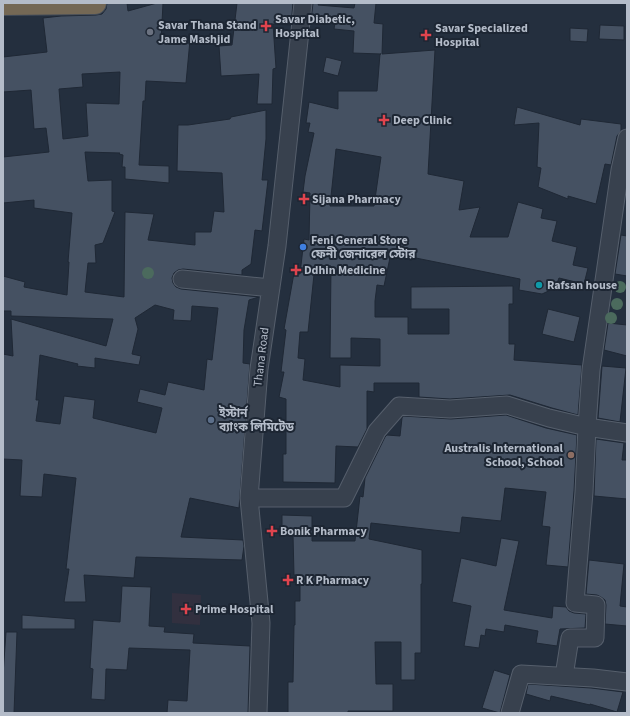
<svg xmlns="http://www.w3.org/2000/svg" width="630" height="716" font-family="'Source Sans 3','Noto Sans Bengali',sans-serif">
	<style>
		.medical { fill: #32303f }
		.building { fill: #455162; stroke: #1f2835; fill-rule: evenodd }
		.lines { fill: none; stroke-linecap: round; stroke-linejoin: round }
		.minor-casing { stroke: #565f6c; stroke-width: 19 }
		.highway-casing { stroke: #434c59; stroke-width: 24 }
		.minor { stroke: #38414e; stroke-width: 17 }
		.highway { stroke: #746855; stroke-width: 22 }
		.tree { fill: #4b6a5d }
		.health-dot { fill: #e0444e; stroke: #1d2633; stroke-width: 1.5 }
		.worship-dot { fill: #6b7280; stroke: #1d2633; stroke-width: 1.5 }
		.shop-dot { fill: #3f7fe0; stroke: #1d2633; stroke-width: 1.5 }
		.culture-dot { fill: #0f9aa8; stroke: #1d2633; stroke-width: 1.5 }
		.service-dot { fill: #5c6f8a; stroke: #1d2633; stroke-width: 1.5 }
		.education-dot { fill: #8d6e63; stroke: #1d2633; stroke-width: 1.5 }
		.labels { text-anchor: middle; stroke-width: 4; stroke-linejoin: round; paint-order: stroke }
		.poi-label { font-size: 12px; font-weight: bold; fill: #b4bcc9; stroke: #1d2633; text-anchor: start }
		.street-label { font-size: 12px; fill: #b4bcc9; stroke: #1d2633 }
	</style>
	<rect width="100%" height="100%" fill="#242f3e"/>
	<path class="medical" d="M 172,593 L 201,595 L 200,625 L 172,623 Z"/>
	<path class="building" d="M 107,3 L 127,3 L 128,11 L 157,3 L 163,3 L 161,42 L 190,40 L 186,83 L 146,81 L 145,101 L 143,101 L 139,165 L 169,166 L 169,183 L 125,179 L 125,167 L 122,167 L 123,155 L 119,154 L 120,153 L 85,152 L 88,181 L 112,180 L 112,211 L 115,212 L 103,243 L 95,245 L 96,263 L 88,263 L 85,292 L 124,297 L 125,212 L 154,214 L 148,240 L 195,245 L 195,232 L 211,232 L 214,211 L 224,212 L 222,173 L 177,171 L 178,125 L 188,125 L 230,119 L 231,117 L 266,110 L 266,139 L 262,180 L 268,180 L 262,231 L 255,230 L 251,264 L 242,270 L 242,275 L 183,269 L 178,270 L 174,273 L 172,278 L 173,283 L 176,287 L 181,289 L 259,297 L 249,300 L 244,330 L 243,363 L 250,364 L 239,508 L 190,498 L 181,537 L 243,540 L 244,546 L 242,560 L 136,557 L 134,578 L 84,575 L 86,602 L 64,602 L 69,569 L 66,569 L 76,478 L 44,474 L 42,497 L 20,496 L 22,460 L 3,459 L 3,354 L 13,356 L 11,319 L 106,346 L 113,319 L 11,316 L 11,311 L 3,311 L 3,276 L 25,282 L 24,287 L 67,295 L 69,262 L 68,262 L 72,213 L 34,208 L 34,200 L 3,203 L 3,157 L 49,152 L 46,128 L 34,129 L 31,90 L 3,92 L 3,57 L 47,52 L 43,18 L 61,16 L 96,15 L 102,14 L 106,9 ZM 120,72 L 119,104 L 86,103 L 88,136 L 63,139 L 59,89 L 83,87 L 82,74 ZM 155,305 L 174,310 L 173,320 L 191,321 L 192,306 L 218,308 L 212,360 L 207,359 L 204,390 L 168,382 L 165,395 L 140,389 L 137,402 L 162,408 L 156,433 L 93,418 L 95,400 L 64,396 L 60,424 L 36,421 L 39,400 L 36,400 L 40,355 L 78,364 L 77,366 L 95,368 L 95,358 L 139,365 L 141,356 L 132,354 L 138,329 L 135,318 Z
		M 237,3 L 293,3 L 291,25 L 273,24 L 276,68 L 273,69 L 272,104 L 257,104 L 259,74 L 221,76 L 219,46 L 232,45 Z
		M 313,3 L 319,3 L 318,5 L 354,8 L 355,3 L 376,3 L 374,23 L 383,24 L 382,54 L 435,50 L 428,174 L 464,181 L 459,210 L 480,207 L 470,237 L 508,237 L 518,202 L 543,209 L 541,218 L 557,221 L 552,241 L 577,247 L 573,265 L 588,268 L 584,284 L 559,278 L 555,288 L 542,294 L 519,290 L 520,279 L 391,253 L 384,286 L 377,285 L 375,301 L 375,317 L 408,317 L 408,334 L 449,334 L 449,309 L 411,309 L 411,287 L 513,286 L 513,304 L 509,304 L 509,344 L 515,344 L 514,360 L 582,365 L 578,415 L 552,408 L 510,395 L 450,399 L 419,397 L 419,383 L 374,383 L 374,392 L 367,391 L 367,429 L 358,447 L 336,446 L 335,483 L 283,482 L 283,454 L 286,454 L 286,399 L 279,397 L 284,372 L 281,372 L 286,330 L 284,329 L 294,273 L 300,274 L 304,239 L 309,240 L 310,193 L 303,192 L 305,176 L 314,133 L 308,132 L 310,123 L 306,123 L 309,102 L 338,109 L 338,91 L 377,91 L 380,54 L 381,54 L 353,53 L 354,31 L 334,29 L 335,23 L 311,20 ZM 336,149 L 381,157 L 374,206 L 330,206 ZM 315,265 L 331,266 L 330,358 L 351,358 L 351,338 L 380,339 L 380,366 L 340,365 L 340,387 L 303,380 L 305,359 L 298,358 L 300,332 L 308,332 Z
		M 600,25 L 624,26 L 624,40 L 599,39 Z
		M 570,28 L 588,29 L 587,42 L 570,41 Z
		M 326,57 L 342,61 L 338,76 L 323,72 Z
		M 517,107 L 580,125 L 581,119 L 621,124 L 621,131 L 617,136 L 611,165 L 605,164 L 596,204 L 568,196 L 568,199 L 538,187 L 541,168 L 537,167 L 539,123 L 514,125 Z
		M 621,235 L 627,236 L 627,276 L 615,274 Z
		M 548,309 L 580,317 L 574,342 L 542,334 Z
		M 608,323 L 627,325 L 627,356 L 604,350 Z
		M 602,366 L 626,368 L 620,422 L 598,418 Z
		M 506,415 L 546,428 L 577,435 L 574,491 L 568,567 L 546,565 L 550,527 L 542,526 L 546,492 L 505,488 L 501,521 L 462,517 L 460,533 L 371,523 L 369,539 L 422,550 L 422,584 L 421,584 L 421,653 L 415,653 L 415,680 L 401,680 L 401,642 L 375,642 L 376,684 L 393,684 L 393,711 L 348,711 L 348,713 L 288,713 L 288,682 L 293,682 L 294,625 L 295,625 L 295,601 L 300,601 L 300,575 L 294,575 L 293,535 L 282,535 L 282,515 L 312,516 L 312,541 L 355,541 L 360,496 L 363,497 L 365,478 L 385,437 L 387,435 L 400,436 L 402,418 L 403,416 L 451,419 Z
		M 596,439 L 624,443 L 622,460 L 627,460 L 627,499 L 594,496 Z
		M 501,538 L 519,541 L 504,610 L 552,618 L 553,606 L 566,607 L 569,611 L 574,613 L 586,614 L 585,628 L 560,629 L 557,646 L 536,643 L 538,631 L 505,625 L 504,632 L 486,629 L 485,636 L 481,635 L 479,648 L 464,646 L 471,606 L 452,602 L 461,558 L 496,566 Z
		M 589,560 L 624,564 L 620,606 L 627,607 L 627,626 L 605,624 L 606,605 L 605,600 L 601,597 L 597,595 L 586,594 Z
		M 122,586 L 151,587 L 149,626 L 165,627 L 164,632 L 194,634 L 193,643 L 250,646 L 248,713 L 167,713 L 168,700 L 187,701 L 190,650 L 129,648 L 127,670 L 106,669 L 105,700 L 91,699 L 93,669 L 90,668 L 93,620 L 120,622 Z
		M 22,615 L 75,619 L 75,629 L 22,629 Z
		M 6,632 L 17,632 L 14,713 L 3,713 L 3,675 Z
		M 494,670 L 510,675 L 500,713 L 482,708 Z
		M 528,684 L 591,688 L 623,692 L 617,712 L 590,704 L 590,705 L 551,696 L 550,701 L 526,694 Z"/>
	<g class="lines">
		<defs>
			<path id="minor" d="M 627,138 L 620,170 L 591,370 L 587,427 L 627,433
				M 182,279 L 271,288
				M 249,498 L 344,498 L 377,431 L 399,406 L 450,409 L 507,405 L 549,418 L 587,427 L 584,492 L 575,603 L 596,605 L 595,638 L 570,638 L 564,676
				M 258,713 L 261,623 L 249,498 L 259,369 L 277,246 L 303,3
				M 510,713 L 521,674 L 593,678 L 627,682"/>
			<path id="highway" d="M 3,4 L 95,3"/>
		</defs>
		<use href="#minor" class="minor-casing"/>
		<use href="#highway" class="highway-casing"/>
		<use href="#minor" class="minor"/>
		<use href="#highway" class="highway"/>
	</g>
	<g class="tree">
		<circle cx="148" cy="273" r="6"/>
		<circle cx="620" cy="287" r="6"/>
		<circle cx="617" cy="304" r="6"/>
		<circle cx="611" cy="318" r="6"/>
	</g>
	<g class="health-dot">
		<path d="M264 20h4v4h4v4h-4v4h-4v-4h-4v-4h4z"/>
		<path d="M424 29h4v4h4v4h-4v4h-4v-4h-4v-4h4z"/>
		<path d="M382 114h4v4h4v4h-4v4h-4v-4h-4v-4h4z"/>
		<path d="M302 193h4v4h4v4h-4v4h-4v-4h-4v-4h4z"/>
		<path d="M294 264h4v4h4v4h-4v4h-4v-4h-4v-4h4z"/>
		<path d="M270 525h4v4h4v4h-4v4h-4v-4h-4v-4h4z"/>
		<path d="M286 574h4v4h4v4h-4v4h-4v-4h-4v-4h4z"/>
		<path d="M184 603h4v4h4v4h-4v4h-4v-4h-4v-4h4z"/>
	</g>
	<circle class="worship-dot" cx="150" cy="32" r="4"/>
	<circle class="shop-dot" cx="303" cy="247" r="4"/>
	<circle class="culture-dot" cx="539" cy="285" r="4"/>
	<circle class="service-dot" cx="211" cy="420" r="4"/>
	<circle class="education-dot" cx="571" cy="455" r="4"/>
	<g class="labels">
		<g class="poi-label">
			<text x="275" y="23">Savar Diabetic,<tspan x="275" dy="14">Hospital</tspan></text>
			<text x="158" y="29">Savar Thana Stand<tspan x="158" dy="14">Jame Mashjid</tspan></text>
			<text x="435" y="32">Savar Specialized<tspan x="435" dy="14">Hospital</tspan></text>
			<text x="393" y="124">Deep Clinic</text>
			<text x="312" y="203">Sijana Pharmacy</text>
			<text x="311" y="244">Feni General Store<tspan x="311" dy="14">ফেনী জেনারেল স্টোর</tspan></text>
			<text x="304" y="274">Ddhin Medicine</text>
			<text x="547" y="289">Rafsan house</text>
			<text x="219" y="417">ইস্টার্ন<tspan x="219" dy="14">ব্যাংক লিমিটেড</tspan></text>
			<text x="563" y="452" text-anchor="end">Australis International<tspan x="563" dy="14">School, School</tspan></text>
			<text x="280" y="535">Bonik Pharmacy</text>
			<text x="296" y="584">R K Pharmacy</text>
			<text x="195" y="613">Prime Hospital</text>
		</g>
		<g class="street-label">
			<text transform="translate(261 357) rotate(-83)" y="4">Thana Road</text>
		</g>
	</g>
	<rect width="630" height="716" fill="none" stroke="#b4bcc9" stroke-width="8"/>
</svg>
